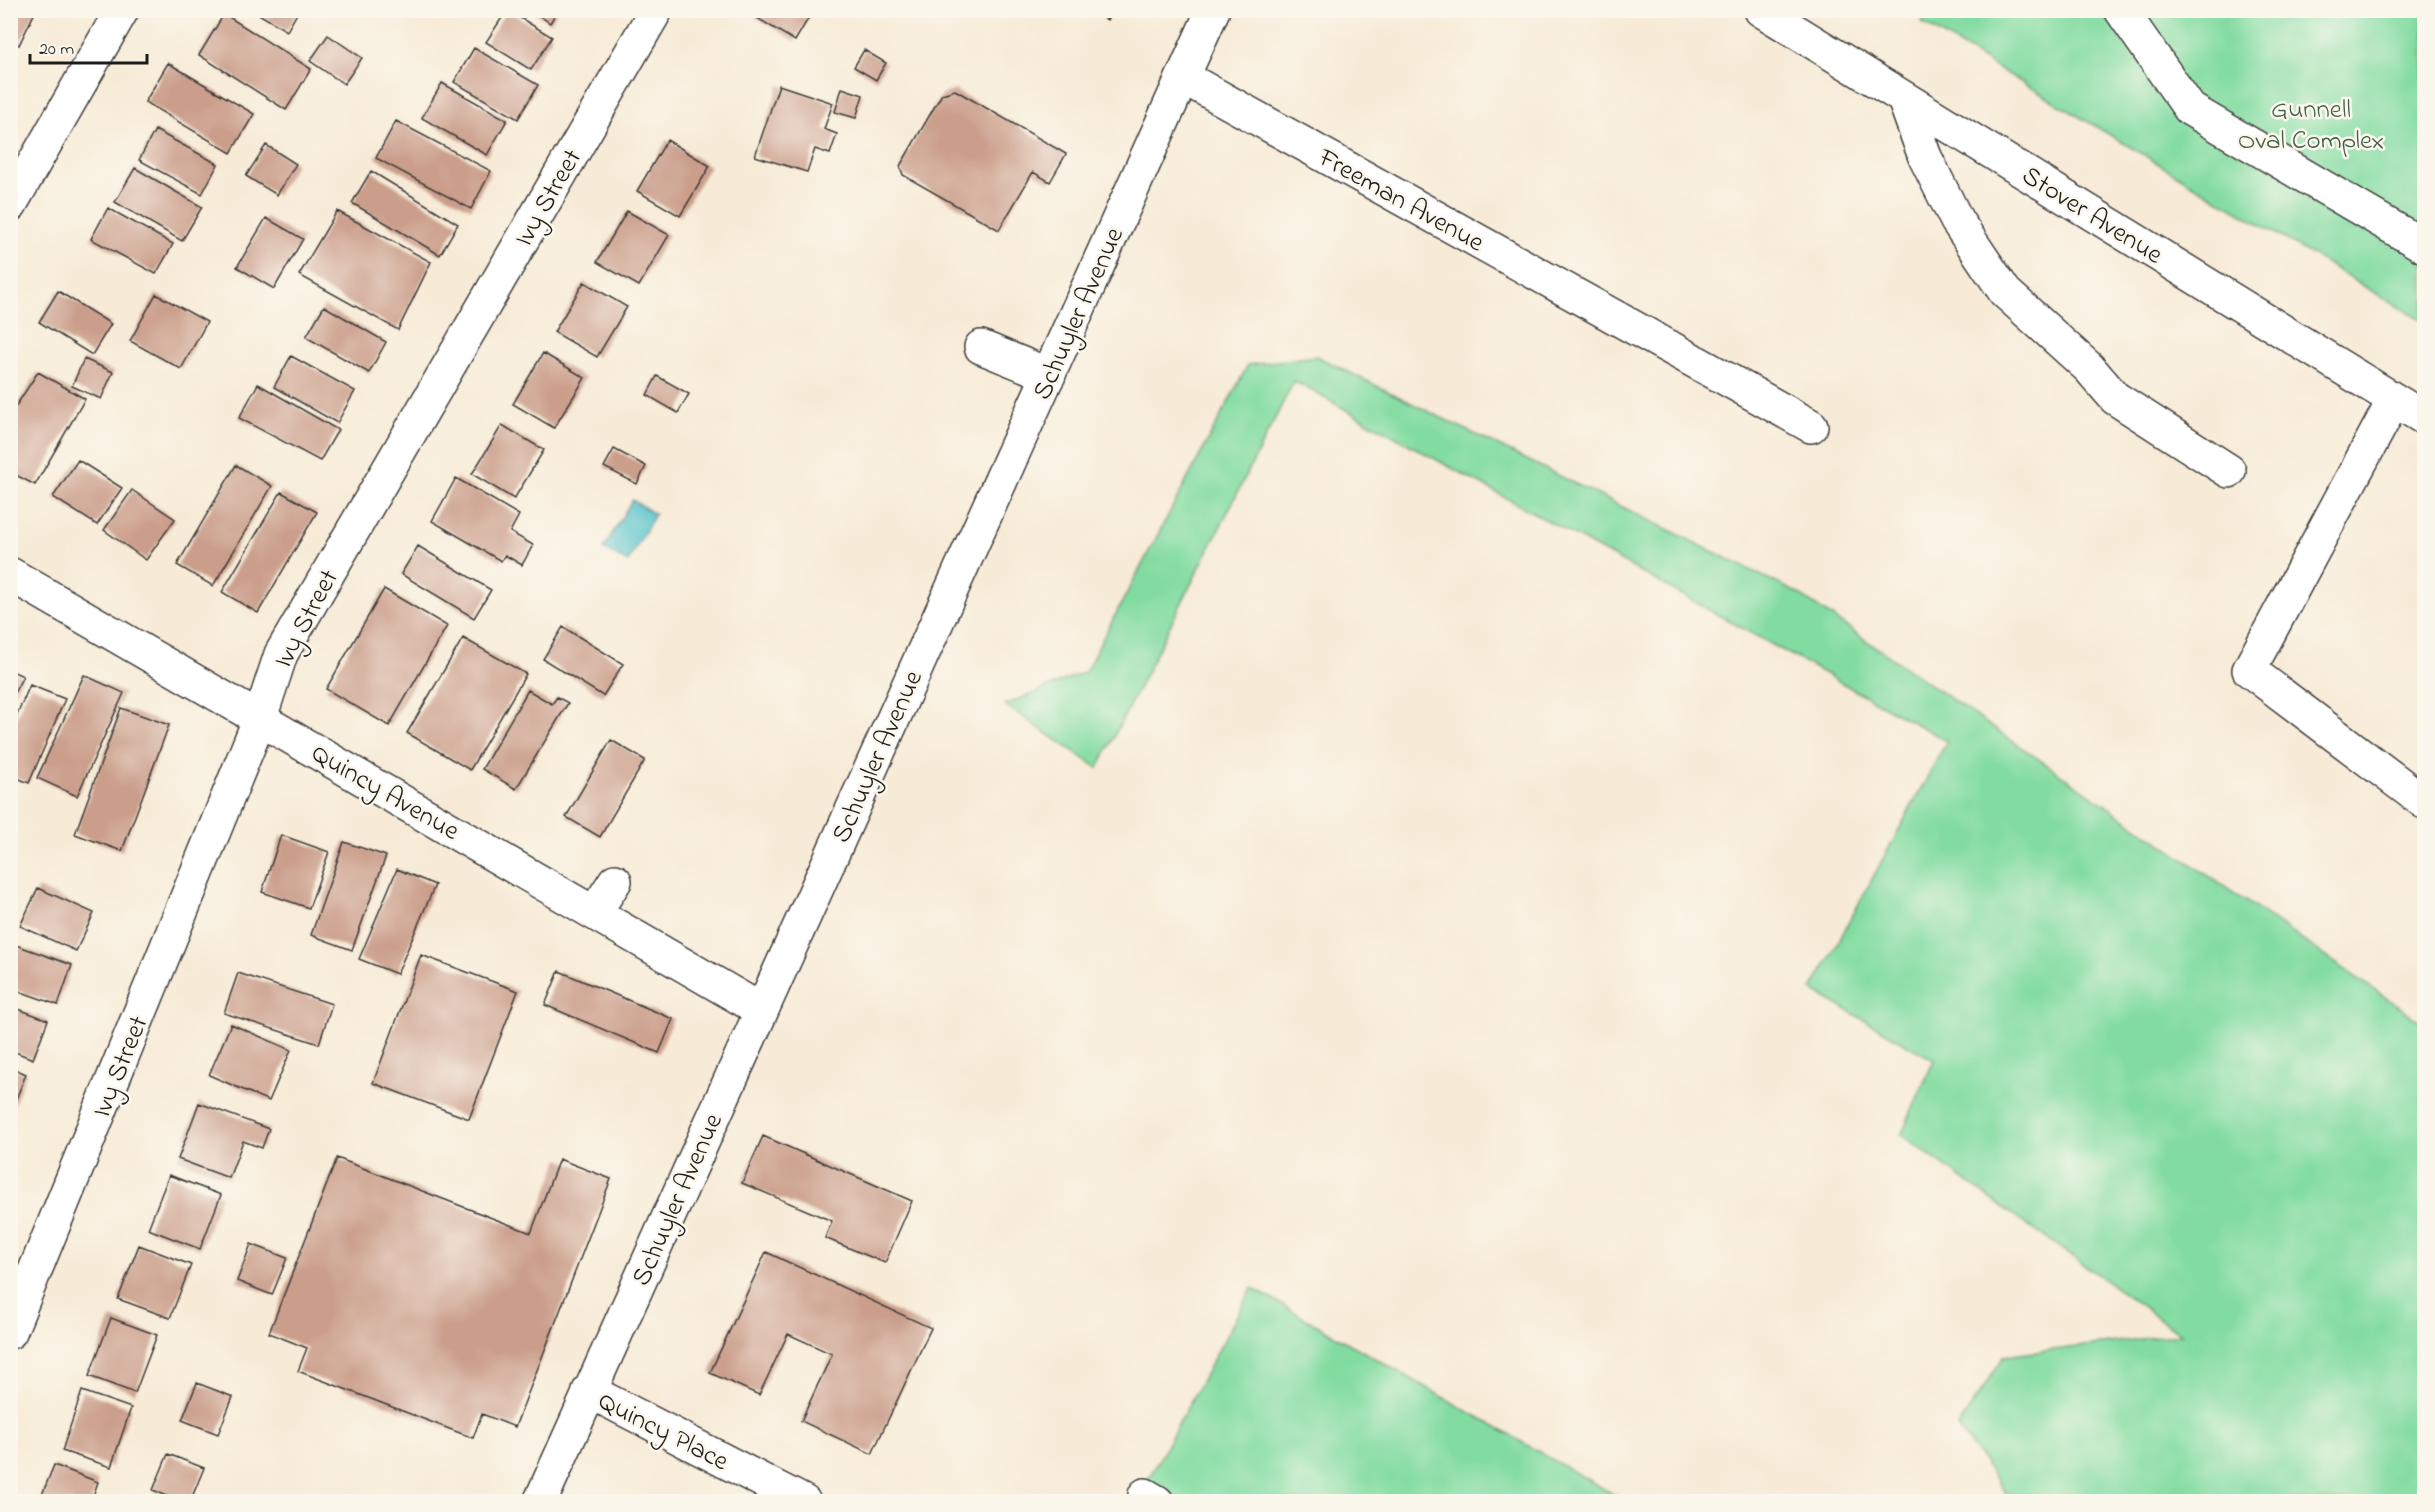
<svg xmlns="http://www.w3.org/2000/svg" width="2435" height="1512" font-family="'Indie Flower',sans-serif">
	<style>
		.green { fill: #82dca1; stroke: #4f7c5e; stroke-width: 1.5 }
		.water { fill: #53c1ca; stroke: #386e73; stroke-width: 1.5 }
		.building { fill: #cb9e8b }
		.lines { fill: none; stroke-linecap: round; stroke-linejoin: round }
		.minor-casing { stroke: #3d3b38; stroke-width: 36 }
		.major-casing { stroke: #3d3b38; stroke-width: 36 }
		.minor { stroke: #fff; stroke-width: 33 }
		.major { stroke: #fff; stroke-width: 33 }
		.labels { text-anchor: middle; stroke-width: 5; stroke-linejoin: round; paint-order: stroke }
		.park-label { font-size: 27px; fill: #405f4b; stroke: #fbf7ec }
		.street-label { font-size: 27px; fill: #1c1c1c; stroke: #fbf7ec }
	</style>
	<rect width="100%" height="100%" fill="#fbf7ec"/>
	<filter id="ink" filterUnits="userSpaceOnUse"><feTurbulence type="fractalNoise" baseFrequency=".0167" numOctaves="2"/><feDisplacementMap in="SourceGraphic" scale="12" xChannelSelector="R" yChannelSelector="G"/><feConvolveMatrix kernelMatrix="1 2 1 2 8 2 1 2 1" color-interpolation-filters="sRGB"/></filter>
	<filter id="wash" filterUnits="userSpaceOnUse"><feTurbulence type="fractalNoise" baseFrequency=".008" numOctaves="4" result="noise"/><feDisplacementMap in="SourceGraphic" scale="24" xChannelSelector="R" yChannelSelector="G"/><feGaussianBlur stdDeviation="1.35" result="paint"/><feColorMatrix in="noise" values="0 0 0 0 0 0 0 0 0 0 0 0 0 0 0 0 0 1.4 0 .05"/><feComposite in="paint" operator="in"/></filter>
	<g filter="url(#wash)">
		<rect width="100%" height="100%" fill="#f7ebd7"/>
		<path class="green" d="M 1928,10 L 2424,11 L 2424,322 L 1922,23 Z
			M 1316,356 L 1797,593 L 2424,1024 L 2424,1501 L 2012,1501 L 1958,1427 L 2004,1356 L 2181,1334 L 1901,1135 L 1934,1060 L 1812,990 L 1947,741 L 1294,381 L 1098,768 L 1005,705 L 1085,672 L 1248,365 Z
			M 1252,1288 L 1625,1501 L 1136,1502 Z"/>
		<path class="water" d="M 632,500 L 655,514 L 628,562 L 603,549 Z"/>
		<g id="blocks">
			<path class="building" d="M 10,10 L 36,10 L 19,45 L 10,41 Z
				M 252,10 L 299,10 L 287,31 Z
				M 507,10 L 552,37 L 531,70 L 486,42 Z
				M 531,10 L 558,10 L 550,23 Z
				M 744,10 L 810,10 L 812,12 L 795,41 Z
				M 1091,10 L 1112,10 L 1107,20 Z
				M 224,14 L 311,69 L 286,110 L 199,55 Z
				M 328,35 L 362,58 L 344,84 L 310,61 Z
				M 474,48 L 538,85 L 518,119 L 454,82 Z
				M 864,50 L 886,63 L 876,80 L 854,67 Z
				M 168,63 L 254,114 L 231,153 L 145,102 Z
				M 442,83 L 507,120 L 487,155 L 422,118 Z
				M 779,85 L 833,103 L 824,129 L 837,134 L 830,154 L 815,149 L 807,172 L 755,156 Z
				M 842,88 L 863,95 L 856,118 L 835,112 Z
				M 955,90 L 1066,154 L 1050,182 L 1033,172 L 999,230 L 903,175 L 900,166 L 942,94 Z
				M 396,121 L 491,171 L 471,209 L 376,158 Z
				M 155,130 L 218,164 L 202,194 L 139,160 Z
				M 667,140 L 710,166 L 680,216 L 637,191 Z
				M 266,145 L 296,164 L 277,195 L 246,176 Z
				M 135,168 L 202,207 L 182,241 L 115,202 Z
				M 371,171 L 458,224 L 440,255 L 352,203 Z
				M 108,208 L 173,244 L 156,274 L 91,239 Z
				M 337,211 L 431,262 L 398,330 L 299,275 Z
				M 627,211 L 669,235 L 639,286 L 597,262 Z
				M 266,218 L 303,239 L 274,289 L 237,267 Z
				M 584,282 L 627,307 L 597,357 L 554,332 Z
				M 58,291 L 111,324 L 92,355 L 39,322 Z
				M 156,294 L 207,322 L 181,369 L 130,341 Z
				M 324,306 L 386,342 L 369,373 L 306,337 Z
				M 543,353 L 585,378 L 554,428 L 513,404 Z
				M 291,356 L 355,391 L 337,423 L 274,387 Z
				M 84,359 L 113,372 L 101,399 L 72,386 Z
				M 38,372 L 85,399 L 35,485 L 10,472 L 10,407 L 14,409 Z
				M 657,376 L 689,394 L 678,413 L 647,395 Z
				M 258,384 L 338,430 L 320,461 L 239,418 Z
				M 502,425 L 544,450 L 514,499 L 472,474 Z
				M 614,449 L 646,466 L 637,484 L 604,467 Z
				M 78,460 L 122,488 L 97,525 L 53,497 Z
				M 236,465 L 272,486 L 213,586 L 177,565 Z
				M 456,478 L 519,515 L 510,532 L 533,545 L 522,565 L 505,555 L 501,561 L 432,521 Z
				M 132,490 L 175,519 L 146,560 L 104,530 Z
				M 281,492 L 317,512 L 258,613 L 222,592 Z
				M 418,546 L 491,590 L 474,618 L 401,574 Z
				M 384,589 L 447,626 L 389,726 L 326,689 Z
				M 563,627 L 623,664 L 603,696 L 543,659 Z
				M 463,638 L 526,674 L 470,770 L 407,733 Z
				M 10,670 L 23,676 L 10,701 Z
				M 84,675 L 124,693 L 77,796 L 37,778 Z
				M 30,685 L 65,699 L 29,783 L 10,775 L 10,731 Z
				M 528,690 L 552,704 L 557,697 L 568,703 L 516,789 L 482,769 Z
				M 121,708 L 169,725 L 122,851 L 75,834 Z
				M 611,740 L 645,760 L 600,837 L 566,817 Z
				M 281,835 L 329,852 L 309,908 L 262,892 Z
				M 344,842 L 386,856 L 352,950 L 311,935 Z
				M 397,869 L 435,885 L 397,974 L 359,959 Z
				M 38,888 L 94,913 L 76,951 L 20,926 Z
				M 13,944 L 72,965 L 58,1005 L 10,988 L 10,950 Z
				M 421,955 L 518,991 L 469,1119 L 373,1083 Z
				M 559,971 L 673,1019 L 659,1053 L 545,1005 Z
				M 238,973 L 332,1004 L 319,1044 L 224,1013 Z
				M 10,1006 L 48,1020 L 33,1059 L 10,1050 Z
				M 231,1024 L 291,1050 L 269,1101 L 209,1075 Z
				M 10,1067 L 26,1074 L 11,1112 L 10,1112 Z
				M 199,1103 L 269,1129 L 262,1148 L 243,1141 L 229,1178 L 178,1159 Z
				M 763,1136 L 912,1201 L 885,1263 L 825,1238 L 832,1221 L 742,1183 Z
				M 337,1158 L 531,1233 L 559,1159 L 611,1179 L 515,1427 L 482,1414 L 473,1438 L 298,1371 L 307,1348 L 269,1333 Z
				M 169,1175 L 221,1195 L 200,1249 L 148,1229 Z
				M 251,1244 L 287,1258 L 272,1295 L 237,1281 Z
				M 139,1245 L 191,1265 L 170,1318 L 118,1299 Z
				M 766,1252 L 931,1328 L 872,1454 L 801,1421 L 832,1354 L 788,1334 L 759,1395 L 710,1373 Z
				M 111,1318 L 157,1335 L 135,1393 L 89,1376 Z
				M 197,1383 L 233,1397 L 218,1434 L 182,1420 Z
				M 82,1391 L 131,1408 L 111,1467 L 62,1451 Z
				M 168,1454 L 204,1468 L 190,1502 L 181,1502 L 153,1490 Z
				M 54,1465 L 98,1482 L 91,1502 L 39,1502 Z"/>
		</g>
	</g>
	<g filter="url(#ink)">
		<use href="#blocks" fill-opacity="0" stroke="#3d3b38" stroke-width="1.5"/>
		<g class="lines">
			<defs>
				<path id="minor" d="M 1761,10 L 2424,418
					M 2121,10 L 2190,109 L 2424,246
					M 1183,77 L 1811,426
					M 1904,99 L 1925,157 L 1957,221 L 2005,292 L 2089,368 L 2115,398 L 2229,471
					M 10,205 L 122,10
					M 981,347 L 1049,375
					M 2394,400 L 2249,670 L 2424,802
					M 10,574 L 761,1010
					M 595,912 L 615,881
					M 10,1332 L 260,718 L 281,654 L 656,10
					M 589,1391 L 804,1502
					M 1145,1495 L 1157,1502"/>
				<path id="major" d="M 540,1502 L 1213,10"/>
			</defs>
			<use href="#minor" class="minor-casing"/>
			<use href="#major" class="major-casing"/>
			<use href="#minor" class="minor"/>
			<use href="#major" class="major"/>
		</g>
	</g>
	<g class="labels">
		<g class="park-label">
			<text x="2311" y="117">Gunnell<tspan x="2311" dy="31">Oval Complex</tspan></text>
		</g>
		<g class="street-label">
			<text transform="translate(547 197) rotate(-60)" y="9">Ivy Street</text>
			<text transform="translate(1402 199) rotate(29)" y="9">Freeman Avenue</text>
			<text transform="translate(2093 214) rotate(32)" y="9">Stover Avenue</text>
			<text transform="translate(1077 313) rotate(-66)" y="9">Schuyler Avenue</text>
			<text transform="translate(305 618) rotate(-62)" y="9">Ivy Street</text>
			<text transform="translate(876 756) rotate(-66)" y="9">Schuyler Avenue</text>
			<text transform="translate(386 791) rotate(30)" y="9">Quincy Avenue</text>
			<text transform="translate(119 1066) rotate(-68)" y="9">Ivy Street</text>
			<text transform="translate(676 1199) rotate(-66)" y="9">Schuyler Avenue</text>
			<text transform="translate(664 1430) rotate(27)" y="9">Quincy Place</text>
		</g>
	</g>
	<rect width="2435" height="1512" fill="none" stroke="#fbf7ec" stroke-width="36"/>
	<path d="M30 54v9h117v-9" fill="none" stroke="#1c1c1c" stroke-width="3"/>
	<text x="39" y="54" font-size="18" fill="#1c1c1c" stroke="#fbf7ec" stroke-width="4.5" paint-order="stroke">20 m</text>
</svg>
